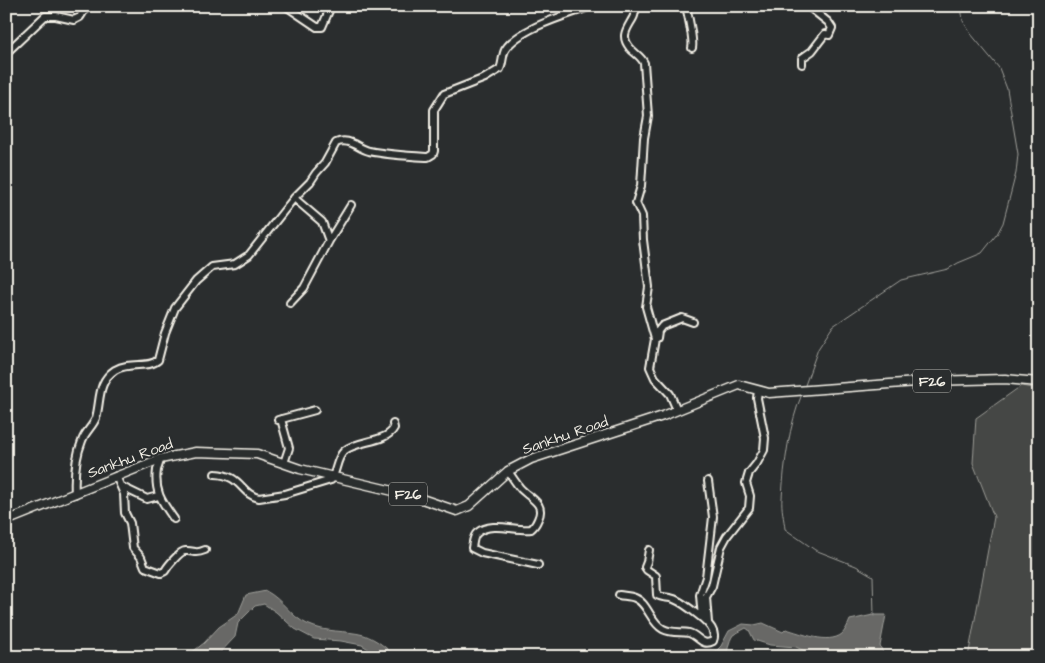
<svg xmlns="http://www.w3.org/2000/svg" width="1045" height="663" font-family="'Architects Daughter',sans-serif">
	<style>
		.green { fill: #444645; stroke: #9c9c96 }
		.water { fill: #676866; stroke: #9f9f9a }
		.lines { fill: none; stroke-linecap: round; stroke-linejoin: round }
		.stream { stroke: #9f9f9a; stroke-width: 1 }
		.minor-casing { stroke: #f4f1e8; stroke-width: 10 }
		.major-casing { stroke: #f4f1e8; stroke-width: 11 }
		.minor { stroke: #2a2d2e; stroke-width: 6 }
		.major { stroke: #2a2d2e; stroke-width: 8 }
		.labels { text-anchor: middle; stroke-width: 4.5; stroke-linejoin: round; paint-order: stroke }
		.shield { fill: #2a2d2e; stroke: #b7b6b0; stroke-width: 1 }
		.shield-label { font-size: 14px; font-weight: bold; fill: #f4f1e8 }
		.street-label { font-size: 15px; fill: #f4f1e8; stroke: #2a2d2e }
	</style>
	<rect width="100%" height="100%" fill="#2a2d2e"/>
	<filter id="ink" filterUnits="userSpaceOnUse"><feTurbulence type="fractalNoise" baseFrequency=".02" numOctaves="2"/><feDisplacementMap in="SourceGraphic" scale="10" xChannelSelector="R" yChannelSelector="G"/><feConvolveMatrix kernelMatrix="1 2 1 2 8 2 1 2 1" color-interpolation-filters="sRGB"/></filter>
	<g filter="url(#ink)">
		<path class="green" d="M 1021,386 L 1039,389 L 1039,657 L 1030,657 L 1027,653 L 968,657 L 994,517 L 973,463 L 976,418 Z"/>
		<path class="water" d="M 266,591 C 283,600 290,616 307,624 C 326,633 345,630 364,635 C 376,639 387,648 396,657 L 381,657 L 362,645 L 341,641 L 314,639 L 295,629 L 276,612 L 264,604 L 255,606 L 238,623 L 235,637 L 216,657 L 186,657 L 204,643 L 219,627 L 238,614 L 246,595 Z
			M 873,615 L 886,615 L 880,646 L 884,655 L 925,655 L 928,657 L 846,657 L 836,653 L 809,653 L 796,647 L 770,645 L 754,640 L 749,630 L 746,628 L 733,635 C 723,651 735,657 710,657 L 721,646 L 729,631 L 743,624 L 754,625 L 763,623 L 783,632 L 786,629 C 801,633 828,645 842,634 C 845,631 848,625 850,620 Z"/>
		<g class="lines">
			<path class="stream" d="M 6,13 L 14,6
				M 804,388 L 818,349 L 833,326 L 901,280 L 948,269 L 958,263 L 982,253 L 997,234 L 1003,223 L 1016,173 L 1018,154 L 1007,89 L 999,68 L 971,34 L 963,21 L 961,6
				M 802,394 C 789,425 784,464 782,498 C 781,508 784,519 785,529 L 815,550 L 856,566 L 873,576 L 874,616"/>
			<defs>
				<path id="minor" d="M 286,6 L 317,27 L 322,27 L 331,6
					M 636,6 C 635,10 635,15 633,18 C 627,29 620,36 630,48 C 635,54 641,56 644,63 L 648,116 L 644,138 L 641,186 L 636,203 L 642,216 L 643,240 L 649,287 L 646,307 L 655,339 L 650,367 L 655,378 L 670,394 L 677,410
					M 686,6 C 688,15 694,41 692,48
					M 6,53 L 45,16 L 56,16 L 74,20 L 80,17 L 87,6
					M 802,64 L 802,58 L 812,51 L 825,34 L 829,35 L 832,28 L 828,22 L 808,6
					M 329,241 L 351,205
					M 290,303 L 304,288 L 329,241 L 322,222 L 294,198
					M 655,339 L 657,338 L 658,331 L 662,326 L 682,318 L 693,322
					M 281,419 L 289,448 L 284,463
					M 278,420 L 315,410
					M 160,459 C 160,463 158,466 157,470 C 154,492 162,502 174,519
					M 508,471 C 512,477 516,483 520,488 C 529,498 546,503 538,519 C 536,524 535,526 531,529 C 515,531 491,521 477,533 C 473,536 473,543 472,548 L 482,553 L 538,565
					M 215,474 C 242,475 240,494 259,498 L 285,494 L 331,480 C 337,471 336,459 344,451 C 357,440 386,443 394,428 L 393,424
					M 116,476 L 124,494 L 125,513 L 130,523 L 133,548 L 141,557 L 145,567 L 161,573 L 165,571 C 167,567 180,551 185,551 C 195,550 193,555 205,550
					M 122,487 L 147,499 L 158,496
					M 75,494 C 74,477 76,456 82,441 C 85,432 93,426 96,418 C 101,400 97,382 115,370 C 130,361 148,369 158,360 L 165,333 L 175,308 L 196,281 L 212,267 L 235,264 L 249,255 L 294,198 L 310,182 L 316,173 L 325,163 L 336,143 C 349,137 357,148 369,151 C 388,155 409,156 428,157 L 433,154 L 434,151 L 434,110 L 444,94 L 485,78 L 500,69 C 503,63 502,56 505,50 C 518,29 563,16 586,8 L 586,6
					M 649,550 L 647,562 L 645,567 L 647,570 L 656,576 L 657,595 C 662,598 668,597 674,599 C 684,603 693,611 702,618
					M 619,595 C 624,596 630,596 635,598 C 648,603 650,622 663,629 C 672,634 682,631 689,633 C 699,636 702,647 713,641 C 717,632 709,624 702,618 L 700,595 L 706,577 L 713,517 L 708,481
					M 708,623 L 706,597 L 712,586 L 721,547 L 727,536 L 749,508 L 750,496 L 746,483 L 749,473 L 757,463 L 764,450 L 765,438 L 757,398 L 758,391"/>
				<path id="major" d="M 6,521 L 160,459 L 196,452 L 257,454 L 300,469 L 410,495 L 457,511 L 469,506 L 508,471 L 531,459 L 663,416 L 739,385 L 769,393 L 930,381 L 1005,379 L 1039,382"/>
			</defs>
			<use href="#minor" class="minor-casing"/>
			<use href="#major" class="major-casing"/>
			<use href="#minor" class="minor"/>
			<use href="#major" class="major"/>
		</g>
	</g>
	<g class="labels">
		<g class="shield">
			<rect x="913" y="369.5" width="38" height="23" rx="4"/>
			<rect x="389" y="482.5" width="38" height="23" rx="4"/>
		</g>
		<g class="shield-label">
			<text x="932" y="386">F26</text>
			<text x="408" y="499">F26</text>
		</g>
		<g class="street-label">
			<text transform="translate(565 435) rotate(-19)" y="5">Sankhu Road</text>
			<text transform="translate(130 458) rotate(-20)" y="5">Sankhu Road</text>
		</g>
	</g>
	<rect width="1045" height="663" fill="none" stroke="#2a2d2e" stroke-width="25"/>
	<rect x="12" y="12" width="1020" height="638" fill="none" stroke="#f4f1e8" stroke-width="2" filter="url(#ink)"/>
</svg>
